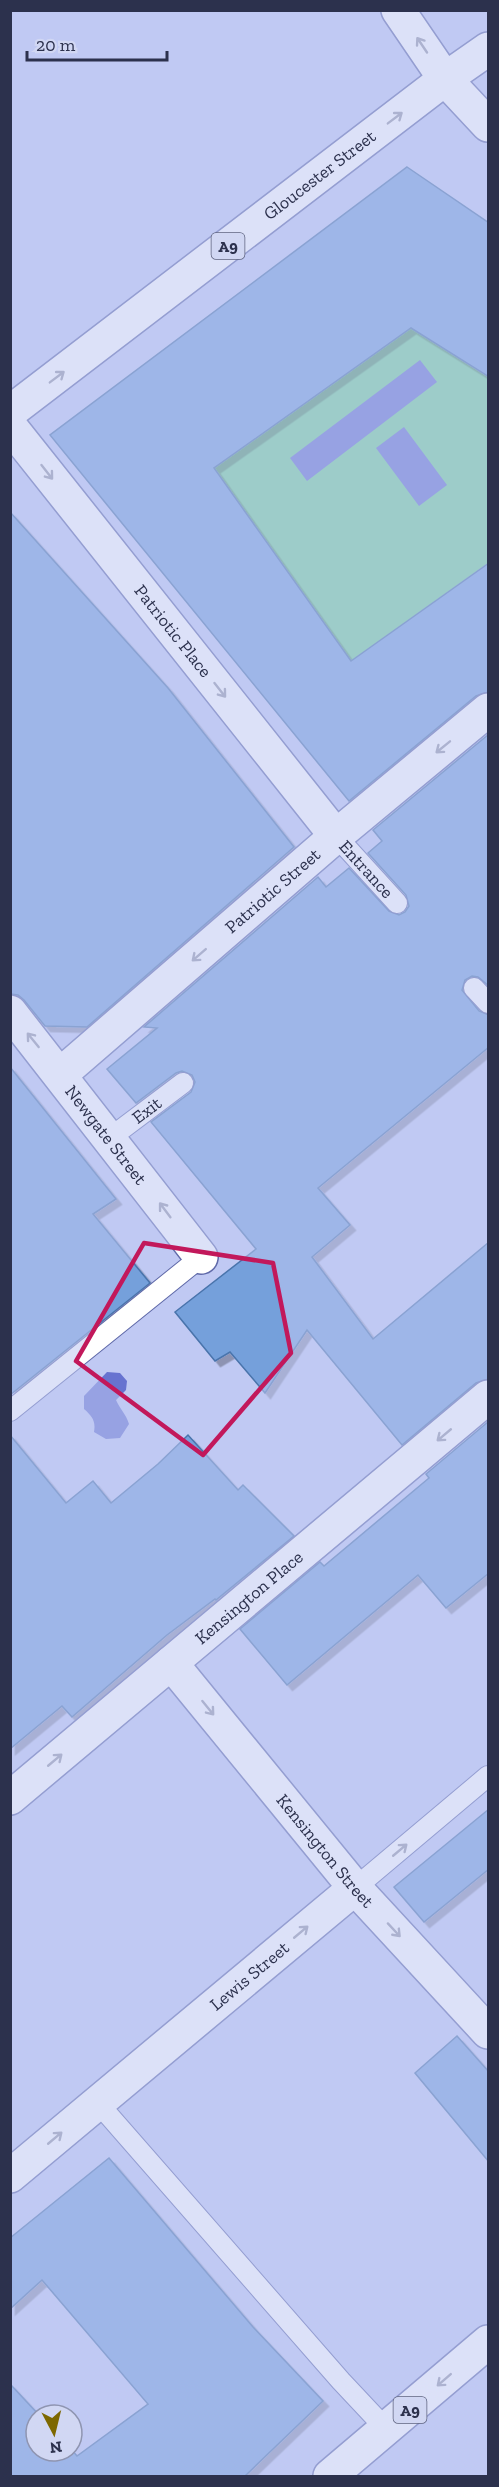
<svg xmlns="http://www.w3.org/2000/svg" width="499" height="2487" font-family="'Zilla Slab',serif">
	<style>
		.green { fill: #73d198 }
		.water { fill: #6773d0 }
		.building { fill: #74a0db; stroke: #4a74ac; stroke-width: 1.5; filter: url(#shadow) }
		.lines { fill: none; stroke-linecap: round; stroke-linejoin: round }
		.service-casing { stroke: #606aa9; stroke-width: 22 }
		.minor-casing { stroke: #606aa9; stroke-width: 36 }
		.secondary-casing { stroke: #606aa9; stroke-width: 36 }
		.primary-casing { stroke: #606aa9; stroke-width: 36 }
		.trunk-casing { stroke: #606aa9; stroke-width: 36 }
		.service { stroke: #fff; stroke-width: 20 }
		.minor { stroke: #fff; stroke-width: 33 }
		.secondary { stroke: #fff; stroke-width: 33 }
		.primary { stroke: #fff; stroke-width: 33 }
		.trunk { stroke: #fff; stroke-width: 33 }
		.oneway { stroke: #9698a6 }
		.marked { fill: none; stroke: #c2185b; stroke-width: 4.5; stroke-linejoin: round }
		.labels { text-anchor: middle; stroke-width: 4.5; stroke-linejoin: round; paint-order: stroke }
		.shield { fill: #d1d7f3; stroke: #5e637f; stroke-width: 1.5 }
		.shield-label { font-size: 16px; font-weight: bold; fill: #2c314d }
		.street-label { font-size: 18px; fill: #2c314d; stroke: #d1d7f3 }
	</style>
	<defs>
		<filter id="shadow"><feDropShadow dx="5.5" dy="5.5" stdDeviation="0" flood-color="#0004"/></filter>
	</defs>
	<rect width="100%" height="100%" fill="#c0c9f3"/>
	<path class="green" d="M 411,328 L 488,377 L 488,563 L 351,661 L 214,468 Z"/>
	<path class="water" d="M 420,360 L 437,382 L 307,481 L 290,458 Z
		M 404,427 L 447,485 L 419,506 L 376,448 Z
		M 107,1372 L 120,1373 L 127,1381 L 126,1390 L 116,1400 C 120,1409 126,1414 129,1424 L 120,1438 L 106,1439 L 94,1432 C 96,1421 92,1416 84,1409 L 84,1396 Z"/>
	<path class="building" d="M 407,167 L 489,223 L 489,377 L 411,328 L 214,468 L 351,661 L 489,563 L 489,692 L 476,696 L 349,801 L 50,435 Z
		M 10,512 L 168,688 L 294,847 L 87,1027 L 45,1026 L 24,1000 L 18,995 L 10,994 Z
		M 489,734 L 489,986 L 478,977 L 472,976 L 465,980 L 462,990 L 479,1011 L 489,1015 L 489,1047 L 318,1188 L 350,1225 L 312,1257 L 373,1339 L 489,1242 L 489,1379 L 476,1383 L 402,1445 L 307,1330 L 265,1393 L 230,1352 L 215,1361 L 175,1312 L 256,1249 L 151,1122 L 191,1092 L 195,1082 L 192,1075 L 182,1071 L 176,1073 L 136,1103 L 107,1069 L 157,1028 L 144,1027 L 318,877 L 326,887 L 349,868 L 389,911 L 399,915 L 405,912 L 409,906 L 406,895 L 368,853 L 382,841 L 373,830 Z
		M 10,1067 L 116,1199 L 93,1214 L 150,1283 L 10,1395 Z
		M 489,1421 L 489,1573 L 446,1608 L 418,1575 L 287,1685 L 240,1629 L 320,1562 L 324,1566 L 429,1478 L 426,1474 Z
		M 10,1435 L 66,1503 L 93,1481 L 111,1503 L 158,1464 L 188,1435 L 238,1490 L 243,1485 L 294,1536 L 216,1600 L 215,1599 L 167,1635 L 72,1717 L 62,1706 L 10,1749 Z
		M 489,1809 L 489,1869 L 424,1922 L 394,1887 Z
		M 457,2036 L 489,2072 L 489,2162 L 415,2073 Z
		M 109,2158 L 253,2327 L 323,2401 L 245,2476 L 10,2476 L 10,2384 L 39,2415 L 36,2415 L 36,2451 L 72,2450 L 77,2456 L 148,2404 L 42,2280 L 10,2309 L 10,2238 Z"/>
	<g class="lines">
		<defs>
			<g id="service">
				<path id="s1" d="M 336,836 L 397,903"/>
				<path d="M 474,988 L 488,1003"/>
				<path id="s2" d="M 110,1138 L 183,1083"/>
				<path d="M 10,1411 L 201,1257"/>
				<path d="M 355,1888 L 488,1776"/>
				<path d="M 98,2103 L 341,2381 L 387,2430"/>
			</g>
			<g id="minor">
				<path id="s3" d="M 10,426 L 336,836"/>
				<path id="s4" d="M 10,1012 L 201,1257"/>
				<path id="s5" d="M 61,1074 L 336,836 L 488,710"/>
				<path id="s6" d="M 171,1663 L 355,1888 L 488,2032"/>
				<path id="s7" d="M 10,2176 L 355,1888"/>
			</g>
			<g id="secondary">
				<path id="s8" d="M 10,1798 L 488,1397"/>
			</g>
			<g id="primary">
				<path id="s9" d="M 10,412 L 445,79"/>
				<path d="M 330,2476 L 488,2342"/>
			</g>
			<path id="trunk" d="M 398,10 L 445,79 L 488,125
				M 445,79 L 488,49"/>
		</defs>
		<use href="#service" class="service-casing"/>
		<use href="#minor" class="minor-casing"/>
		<use href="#secondary" class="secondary-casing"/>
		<use href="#primary" class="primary-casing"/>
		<use href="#trunk" class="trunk-casing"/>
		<use href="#service" class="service"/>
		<use href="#minor" class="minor"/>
		<use href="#secondary" class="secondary"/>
		<use href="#primary" class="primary"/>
		<use href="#trunk" class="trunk"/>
	</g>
	<defs><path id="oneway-shaft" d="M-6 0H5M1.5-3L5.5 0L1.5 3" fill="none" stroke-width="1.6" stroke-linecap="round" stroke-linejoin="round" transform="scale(1.5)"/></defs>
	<g class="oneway">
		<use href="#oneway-shaft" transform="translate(422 45) rotate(-124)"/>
		<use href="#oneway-shaft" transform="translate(395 118) rotate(-37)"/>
		<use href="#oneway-shaft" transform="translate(57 377) rotate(-37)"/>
		<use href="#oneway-shaft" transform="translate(47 472) rotate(52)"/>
		<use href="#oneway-shaft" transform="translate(220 690) rotate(52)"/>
		<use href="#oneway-shaft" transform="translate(443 747) rotate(141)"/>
		<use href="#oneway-shaft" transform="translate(199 955) rotate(139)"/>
		<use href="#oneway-shaft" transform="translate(33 1040) rotate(-129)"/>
		<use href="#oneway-shaft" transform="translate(165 1210) rotate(-127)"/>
		<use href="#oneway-shaft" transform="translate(444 1435) rotate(140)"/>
		<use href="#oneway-shaft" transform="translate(208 1708) rotate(51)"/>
		<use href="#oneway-shaft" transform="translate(55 1760) rotate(-40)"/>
		<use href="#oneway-shaft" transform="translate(400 1850) rotate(-40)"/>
		<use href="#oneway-shaft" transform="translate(394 1930) rotate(47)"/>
		<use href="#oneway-shaft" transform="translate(301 1932) rotate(-40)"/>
		<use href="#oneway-shaft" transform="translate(55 2138) rotate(-40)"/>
		<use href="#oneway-shaft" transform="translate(444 2380) rotate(139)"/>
	</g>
	<path d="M0 0H499V2487H0ZM 144,1243 L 273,1263 L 291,1353 L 203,1455 L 76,1361 Z" fill="#c0c9f3" fill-opacity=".55" fill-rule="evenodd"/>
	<path class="marked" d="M 144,1243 L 273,1263 L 291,1353 L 203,1455 L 76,1361 Z"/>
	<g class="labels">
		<g class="shield">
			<rect x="211.5" y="233" width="33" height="26" rx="4.5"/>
			<rect x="393.5" y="2397" width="33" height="26" rx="4.5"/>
		</g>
		<g class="shield-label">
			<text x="228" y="252">A9</text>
			<text x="410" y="2416">A9</text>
		</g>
		<g class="street-label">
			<text dy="6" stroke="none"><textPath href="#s9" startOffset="390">Gloucester Street</textPath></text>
			<text dy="6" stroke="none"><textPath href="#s3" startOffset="262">Patriotic Place</textPath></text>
			<text dy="6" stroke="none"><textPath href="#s1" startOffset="45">Entrance</textPath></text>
			<text dy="6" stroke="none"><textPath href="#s5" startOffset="280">Patriotic Street</textPath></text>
			<text dy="6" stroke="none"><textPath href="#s2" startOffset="46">Exit</textPath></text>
			<text dy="6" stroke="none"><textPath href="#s4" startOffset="156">Newgate Street</textPath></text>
			<text dy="6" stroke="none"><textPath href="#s8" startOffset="312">Kensington Place</textPath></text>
			<text dy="6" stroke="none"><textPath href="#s6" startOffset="243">Kensington Street</textPath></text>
			<text dy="6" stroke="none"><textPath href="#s7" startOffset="312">Lewis Street</textPath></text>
		</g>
	</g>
	<rect width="499" height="2487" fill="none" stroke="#2c314d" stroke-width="24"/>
	<g transform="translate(54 2433) rotate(173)"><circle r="28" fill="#d1d7f3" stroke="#8f95b1" stroke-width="1.5"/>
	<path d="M0-4.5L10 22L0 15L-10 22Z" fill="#7d6800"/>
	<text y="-9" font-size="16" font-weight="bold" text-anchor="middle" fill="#2c314d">N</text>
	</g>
	<path d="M27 51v9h140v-9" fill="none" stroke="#2c314d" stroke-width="3"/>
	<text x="36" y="51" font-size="18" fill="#2c314d" stroke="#d1d7f3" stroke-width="4.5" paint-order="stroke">20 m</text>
</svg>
